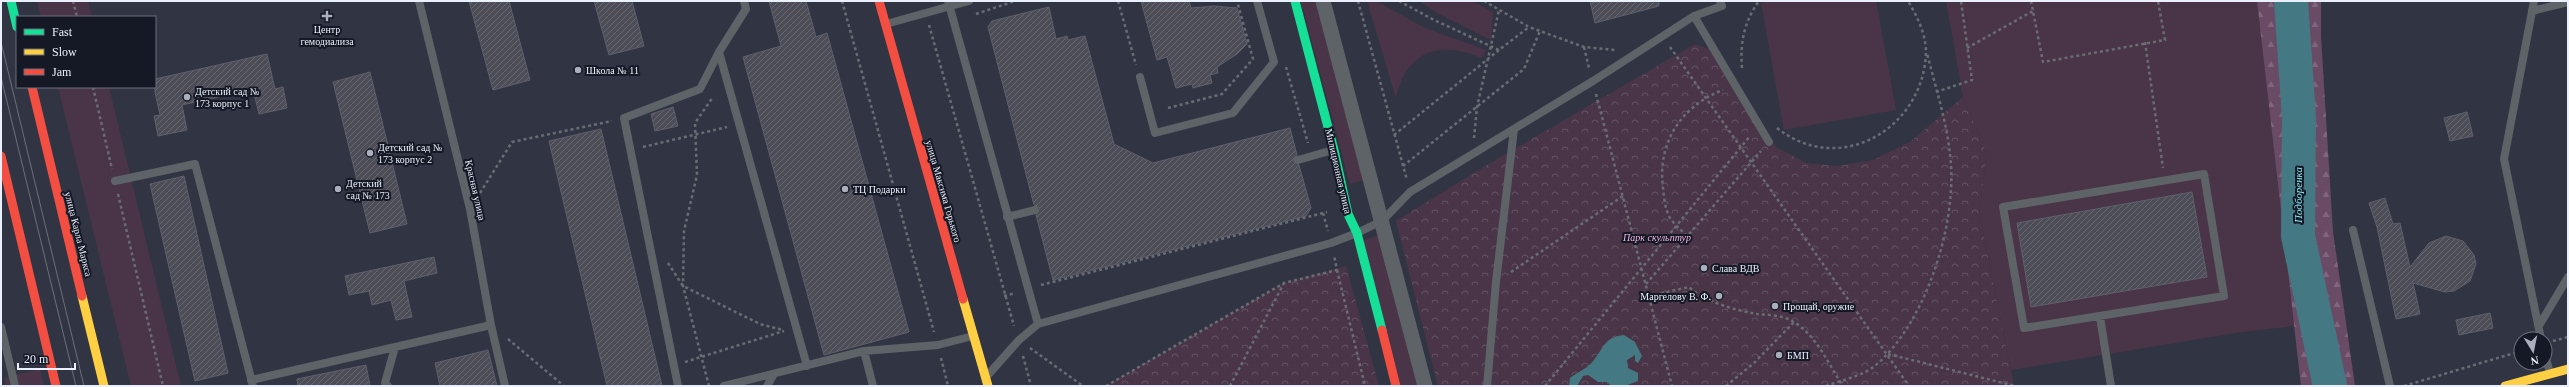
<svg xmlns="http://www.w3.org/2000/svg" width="2569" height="387" font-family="'Times New Roman',serif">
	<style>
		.grass { fill: #493547 }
		.forest { fill: url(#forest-firs) }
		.park { fill: url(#park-crowns) }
		.water { fill: #447983 }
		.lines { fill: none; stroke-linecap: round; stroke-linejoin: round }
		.river { stroke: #447983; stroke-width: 34 }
		.building { fill: url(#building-hatch); stroke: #5f5f6b }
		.path { stroke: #696d73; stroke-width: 2.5; stroke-dasharray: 3 3; stroke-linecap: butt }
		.lane { stroke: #5e6368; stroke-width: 8 }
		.street { stroke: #5e6368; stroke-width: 15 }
		.fast { stroke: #16e098; stroke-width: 9 }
		.slow { stroke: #ffcf43; stroke-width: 9 }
		.jam { stroke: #f24e42; stroke-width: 9 }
		.tram { stroke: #6c7078; stroke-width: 1 }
		.poi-dot { fill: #aaafbd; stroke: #151925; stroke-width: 1.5 }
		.labels { text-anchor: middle; stroke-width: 4; stroke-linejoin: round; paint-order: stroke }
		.poi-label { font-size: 10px; fill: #ebf0fe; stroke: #151925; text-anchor: start }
		.street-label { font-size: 10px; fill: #ebf0fe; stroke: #151925 }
		.park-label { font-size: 10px; font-style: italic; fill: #f0b4e4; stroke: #151925 }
		.water-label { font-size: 11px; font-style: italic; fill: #8debfb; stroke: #151925 }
	</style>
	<defs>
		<pattern id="forest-firs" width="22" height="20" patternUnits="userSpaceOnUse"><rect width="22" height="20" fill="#694b66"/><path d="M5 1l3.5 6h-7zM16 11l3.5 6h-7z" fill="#7f657d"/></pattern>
		<pattern id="park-crowns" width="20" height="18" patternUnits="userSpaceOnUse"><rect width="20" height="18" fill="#493547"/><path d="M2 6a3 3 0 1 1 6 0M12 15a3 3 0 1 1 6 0" fill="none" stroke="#635363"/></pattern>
		<pattern id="building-hatch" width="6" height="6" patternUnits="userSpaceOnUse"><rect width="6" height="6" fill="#4d4d58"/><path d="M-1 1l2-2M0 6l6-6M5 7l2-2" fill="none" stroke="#676771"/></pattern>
	</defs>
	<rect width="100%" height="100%" fill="#313543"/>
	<path class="grass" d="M 37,1 L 88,1 L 92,17 L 41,17 Z
		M 1301,1 L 1318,1 L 1365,180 L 1350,184 Z
		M 1367,1 L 1376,1 L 1425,28 L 1486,50 L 1482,58 C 1441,40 1406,50 1396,98 Z
		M 1419,1 L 1472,1 L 1493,12 L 1491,40 L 1437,13 Z
		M 1770,1 L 1876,1 L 1896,110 L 1784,130 L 1761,3 Z
		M 1946,1 L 2257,1 L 2294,326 L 2242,332 L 2011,370 L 1979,213 L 1987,153 L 1963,97 Z
		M 58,87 L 109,87 L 181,386 L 131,386 Z
		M 1379,235 L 1419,386 L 1401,386 L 1363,240 Z
		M 40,369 L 44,386 L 6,386 L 4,378 Z"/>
	<path class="forest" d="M 2257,1 L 2321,1 L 2321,37 L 2333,232 L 2355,386 L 2301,386 Z"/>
	<path class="park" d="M 1695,44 L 1714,51 L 1776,147 L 1806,163 L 1838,166 L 1873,160 L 1910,142 L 1963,97 L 1987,153 L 1979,213 L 2014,386 L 1438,386 L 1396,221 L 1487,165 Z
		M 1346,266 L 1379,386 L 1106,386 L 1284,283 Z"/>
	<path class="water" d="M 1624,335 L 1635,342 L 1642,356 L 1638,363 L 1635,361 L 1635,355 L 1627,360 L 1628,368 L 1638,373 L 1638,381 L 1625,386 L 1611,386 L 1607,382 L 1598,382 L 1588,375 L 1583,376 L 1577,386 L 1569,386 L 1570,378 C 1578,372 1588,368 1594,360 C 1604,347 1605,337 1624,335 Z"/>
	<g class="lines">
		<path class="river" d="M 2291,1 L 2299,118 L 2298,236 L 2330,386"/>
	</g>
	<path class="building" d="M 469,1 L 509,1 L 530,80 L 493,90 Z
		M 594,1 L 632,1 L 644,46 L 609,55 Z
		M 769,1 L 806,1 L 816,37 L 827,33 L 909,332 L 824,355 L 743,57 L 781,46 Z
		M 1141,1 L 1189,1 L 1191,8 L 1214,6 L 1237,8 L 1247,44 L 1237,54 L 1217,67 L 1218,73 L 1210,75 L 1212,83 L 1193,88 L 1192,84 L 1176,88 L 1167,57 L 1157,60 Z
		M 1590,1 L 1659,1 L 1659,6 L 1595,23 Z
		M 1049,7 L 1056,39 L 1067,36 L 1068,40 L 1085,36 L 1114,144 L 1153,163 L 1290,128 L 1297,155 L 1293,161 L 1299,165 L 1311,208 L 1306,216 L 1053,280 L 1036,215 L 1040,208 L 1034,205 L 988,27 L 992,21 Z
		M 267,54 L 275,89 L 283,87 L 287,108 L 259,114 L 253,89 L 182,105 L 187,130 L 158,136 L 154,116 L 160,115 L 155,92 L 155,79 Z
		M 370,72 L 407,224 L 370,233 L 333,82 Z
		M 673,107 L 678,126 L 655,131 L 651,114 Z
		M 2467,112 L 2473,136 L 2450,141 L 2444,118 Z
		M 601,129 L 662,386 L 607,386 L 549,141 Z
		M 184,176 L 228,373 L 195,381 L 150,184 Z
		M 2192,192 L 2207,277 L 2031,307 L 2017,223 Z
		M 2385,198 L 2393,224 L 2400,223 L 2410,267 L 2429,243 L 2446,236 L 2463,241 L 2474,255 L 2476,264 L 2470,281 L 2454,291 L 2445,292 L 2413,283 L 2420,314 L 2396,319 L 2377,227 L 2369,203 Z
		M 434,257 L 437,273 L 404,281 L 412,317 L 396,320 L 391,300 L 372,305 L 369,291 L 349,295 L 345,276 Z
		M 2490,313 L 2493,328 L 2459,335 L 2456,320 Z
		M 488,350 L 497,386 L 440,386 L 435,363 Z
		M 366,365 L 370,386 L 298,386 L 297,379 Z"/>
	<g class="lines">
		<path class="path" d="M 73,1 L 77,17
			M 842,1 L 934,332
			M 1118,1 L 1136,65
			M 1358,1 L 1407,180
			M 1399,1 L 1434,20 L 1499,50 L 1529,27
			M 1484,1 L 1529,27 L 1584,47 L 1615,50
			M 2031,1 L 2043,62 L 2165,40 L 2158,1
			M 976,14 L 1015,1
			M 929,25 L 1014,326
			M 2145,42 L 2163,168
			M 1584,47 L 1589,68
			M 1670,47 L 1909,386
			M 1967,48 L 2033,11
			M 1286,67 L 1308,143
			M 1742,68 C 1740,42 1744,22 1759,1
			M 93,87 L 112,169
			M 1936,92 L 1972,80 L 1961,1
			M 1596,94 L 1672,386
			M 1168,108 L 1222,94 L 1253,59 L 1237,1
			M 1777,128 C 1840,178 1924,128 1926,52 C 1926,34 1917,16 1908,1
			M 1394,135 L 1499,50
			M 1474,138 L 1477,107 L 1499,10
			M 643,147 L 727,127
			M 1403,166 L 1524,69 L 1540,31
			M 480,193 L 512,142 L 612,121
			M 118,194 L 163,386
			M 1323,213 L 1328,231
			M 1687,236 C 1681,230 1675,225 1670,218 C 1665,209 1664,198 1663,188 C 1657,143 1681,106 1723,90
			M 668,263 L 683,286 L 760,324 L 783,330
			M 1337,270 L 1365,386
			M 1511,272 L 1623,196
			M 1646,284 L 1761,151
			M 1041,285 L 1327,212
			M 1004,296 L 1015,293
			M 1649,296 L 1689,287 C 1705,302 1735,310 1757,314 C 1768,315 1782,315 1792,321 C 1817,335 1828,364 1843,386
			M 508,339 L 564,386
			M 2553,341 L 2568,337
			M 1030,348 L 1083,386
			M 1888,354 L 2015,386
			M 1023,356 L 1031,386
			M 941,358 L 948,386
			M 685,362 L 784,331
			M 709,386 L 683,286 L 684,231 L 697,175 L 695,123 L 713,97
			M 1106,386 L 1284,283 L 1337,270 L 1334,255
			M 1230,386 L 1284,283
			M 1545,386 L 1750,136
			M 1726,386 L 1754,363 L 1794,322
			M 1826,386 C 1842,380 1863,376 1876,365 C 1925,323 1955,229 1951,166 C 1949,128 1936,90 1927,53
			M 2404,386 L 2521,351"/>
		<path class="lane" d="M 419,1 L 470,209 L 491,325 L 505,386
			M 744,1 L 746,9 L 719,52 L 807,366
			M 948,1 L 1038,324
			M 2534,1 L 2504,159 L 2541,339
			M 2532,11 L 2568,2
			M 1694,16 L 1769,142
			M 886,24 L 969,1
			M 1140,77 L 1155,133 L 1233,113 L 1274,62 L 1257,1
			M 1298,160 L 1333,150
			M 2204,174 L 2224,296 L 2024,328 L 2003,207 Z
			M 115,181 L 195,164 L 253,386
			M 1007,217 L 1035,210
			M 2353,230 L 2390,386
			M 2100,317 L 2111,386
			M 2540,324 L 2568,277
			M 1,327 L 15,386
			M 864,351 L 873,386
			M 2545,355 L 2550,373
			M 987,376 L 1019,340 L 1038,324 L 1331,243 L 1357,233 L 1382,221 L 1410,192 L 1593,81 L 1694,16 L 1722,6 L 1720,1
			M 251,380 L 491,325
			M 388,386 L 385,383 L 395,347
			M 678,386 L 624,118 L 700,89 L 719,52
			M 724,386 L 864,351 L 938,345 L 973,336
			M 767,386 L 774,374
			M 1487,386 L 1496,282 L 1514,129"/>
		<path class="street" d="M 1323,1 L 1425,386"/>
		<path class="fast" d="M 11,1 L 17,27
			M 1295,1 L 1334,150 L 1348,214 L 1357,233 L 1382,330"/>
		<path class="slow" d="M 82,296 L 104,386
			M 963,299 L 988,386
			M 2505,386 L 2568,369"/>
		<path class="jam" d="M 879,1 L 963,299
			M 32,87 L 82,296
			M 1,156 L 56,386
			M 1382,330 L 1396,386"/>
		<path class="tram" d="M 1,42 L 84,386
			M 1,77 L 76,386"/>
	</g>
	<g class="poi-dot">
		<path d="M325 10h4v4h4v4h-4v4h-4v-4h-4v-4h4z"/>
		<circle cx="578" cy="70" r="4"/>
		<circle cx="187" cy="97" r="4"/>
		<circle cx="370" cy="153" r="4"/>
		<circle cx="338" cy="189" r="4"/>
		<circle cx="845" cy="189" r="4"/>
		<circle cx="1704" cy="268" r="4"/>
		<circle cx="1719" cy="296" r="4"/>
		<circle cx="1775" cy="306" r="4"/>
		<circle cx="1779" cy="355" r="4"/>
	</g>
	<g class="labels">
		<g class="poi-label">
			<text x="327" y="33" text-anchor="middle">Центр<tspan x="327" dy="12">гемодиализа</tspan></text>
			<text x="586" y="74">Школа № 11</text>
			<text x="195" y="95">Детский сад №<tspan x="195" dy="12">173 корпус 1</tspan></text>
			<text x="378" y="151">Детский сад №<tspan x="378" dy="12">173 корпус 2</tspan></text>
			<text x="346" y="187">Детский<tspan x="346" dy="12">сад № 173</tspan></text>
			<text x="853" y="193">ТЦ Подарки</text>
			<text x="1712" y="272">Слава ВДВ</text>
			<text x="1711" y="300" text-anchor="end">Маргелову В. Ф.</text>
			<text x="1783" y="310">Прощай, оружие</text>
			<text x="1787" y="359">БМП</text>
		</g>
		<g class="street-label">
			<text transform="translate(1339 171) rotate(77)" y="4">Милиционная улица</text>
			<text transform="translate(476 190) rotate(77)" y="4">Красная улица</text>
			<text transform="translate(944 191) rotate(74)" y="4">улица Максима Горького</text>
			<text transform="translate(79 234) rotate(76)" y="4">улица Карла Маркса</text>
		</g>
		<g class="park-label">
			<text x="1657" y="241">Парк скульптур</text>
		</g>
		<g class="water-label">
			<text transform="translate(2298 195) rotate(-90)" y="4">Подборенка</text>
		</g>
	</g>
	<rect width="2569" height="387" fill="none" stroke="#ebf0fe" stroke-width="4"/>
	<rect x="16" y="16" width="140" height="72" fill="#151925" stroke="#6b6f7c"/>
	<rect x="24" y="29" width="20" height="6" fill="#16e098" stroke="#6b6f7c"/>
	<text x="52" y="36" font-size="12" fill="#ebf0fe">Fast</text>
	<rect x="24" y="49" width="20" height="6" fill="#ffcf43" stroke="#6b6f7c"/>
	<text x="52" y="56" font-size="12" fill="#ebf0fe">Slow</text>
	<rect x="24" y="69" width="20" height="6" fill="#f24e42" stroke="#6b6f7c"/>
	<text x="52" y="76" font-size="12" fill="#ebf0fe">Jam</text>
	<g transform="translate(2533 351) rotate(170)"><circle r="19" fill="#151925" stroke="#6b6f7c"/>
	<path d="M0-3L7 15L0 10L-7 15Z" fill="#aaafbd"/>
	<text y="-6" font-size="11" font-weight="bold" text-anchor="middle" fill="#ebf0fe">N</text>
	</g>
	<path d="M18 363v6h57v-6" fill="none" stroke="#ebf0fe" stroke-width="2"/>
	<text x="24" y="363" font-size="12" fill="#ebf0fe" stroke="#151925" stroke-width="3" paint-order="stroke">20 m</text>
</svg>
